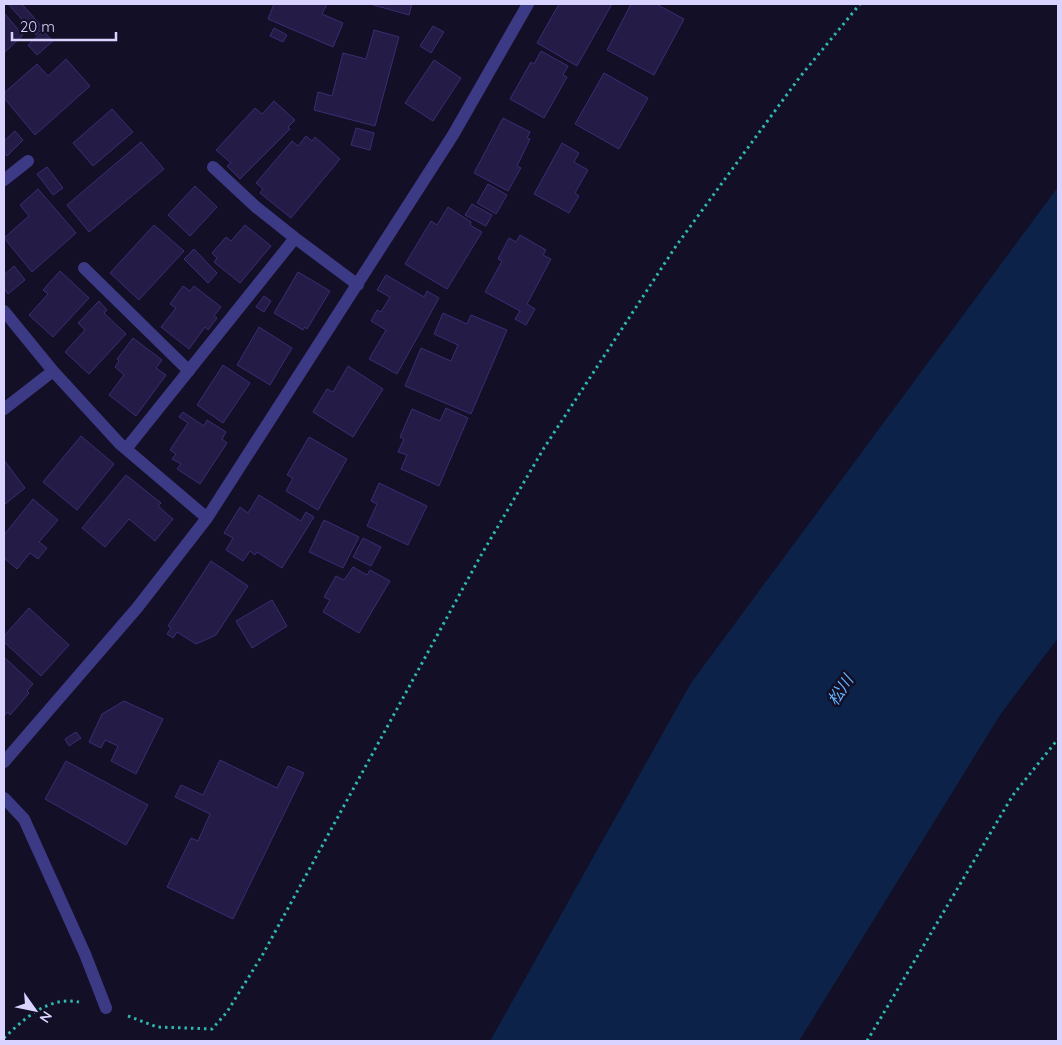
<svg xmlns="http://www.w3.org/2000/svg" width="1062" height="1045" font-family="Quicksand,'Noto Sans JP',sans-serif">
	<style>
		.water { fill: #0c2248 }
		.building { fill: #241b47; stroke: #3b2d73 }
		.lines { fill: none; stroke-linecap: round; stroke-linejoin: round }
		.path { stroke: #2fb8b0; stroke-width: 3; stroke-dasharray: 2.5 4; stroke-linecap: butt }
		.minor { stroke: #3d3a85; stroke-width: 12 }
		.labels { text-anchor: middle; stroke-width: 5; stroke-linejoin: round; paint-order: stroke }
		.water-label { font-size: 16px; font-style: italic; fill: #62b6ff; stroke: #130f26 }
	</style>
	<rect width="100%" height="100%" fill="#130f26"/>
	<path class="water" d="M 1058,187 L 1058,638 L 1000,715 L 799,1041 L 490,1041 L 691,683 Z"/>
	<path class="building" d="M 8,4 L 22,4 L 43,28 L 36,35 Z
		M 274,4 L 327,4 L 322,14 L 343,23 L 333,47 L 268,19 Z
		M 370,4 L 412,4 L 409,15 Z
		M 559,4 L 612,4 L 577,66 L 537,43 Z
		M 631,4 L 656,4 L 684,19 L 654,75 L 607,50 Z
		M 4,13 L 23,35 L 4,53 Z
		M 433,26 L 444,32 L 431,53 L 420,46 Z
		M 274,28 L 287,35 L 283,42 L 270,36 Z
		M 374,30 L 399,37 L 375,126 L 314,110 L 318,92 L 332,96 L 343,53 L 366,59 Z
		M 43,31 L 53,41 L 37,55 L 28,45 Z
		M 541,51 L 568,66 L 563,75 L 567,77 L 544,118 L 510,99 L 531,62 L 534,64 Z
		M 66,59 L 90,86 L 35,135 L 4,98 L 4,93 L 37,64 L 48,76 Z
		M 434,60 L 461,78 L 433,121 L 405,103 Z
		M 604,73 L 648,98 L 619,149 L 575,124 Z
		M 274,101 L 295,120 L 288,127 L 290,129 L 240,179 L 227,166 L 231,163 L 216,150 L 255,108 L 262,114 Z
		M 112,109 L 133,132 L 93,166 L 73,143 Z
		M 503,118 L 530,132 L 527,138 L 530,139 L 517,166 L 521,168 L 508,191 L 474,173 Z
		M 356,128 L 374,133 L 370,150 L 351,145 Z
		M 15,131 L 23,140 L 7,156 L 4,152 L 4,141 Z
		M 306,136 L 312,141 L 315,137 L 340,159 L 291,218 L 260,193 L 263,189 L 256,183 L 292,141 L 298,146 Z
		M 141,142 L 164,169 L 89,232 L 67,205 Z
		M 562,143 L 579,153 L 574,162 L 588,170 L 575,193 L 579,196 L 569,213 L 534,194 Z
		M 47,167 L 63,188 L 53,195 L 37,174 Z
		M 488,184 L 507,195 L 496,214 L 477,203 Z
		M 195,186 L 217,207 L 190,236 L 168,215 Z
		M 38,189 L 76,233 L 32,272 L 4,238 L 29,216 L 20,205 Z
		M 472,204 L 492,215 L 486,226 L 465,215 Z
		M 448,207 L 471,222 L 470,225 L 482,232 L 447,289 L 405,264 L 431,221 L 437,225 Z
		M 154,225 L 184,251 L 139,300 L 110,273 Z
		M 245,225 L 271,246 L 240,283 L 214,262 L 217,258 L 212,253 L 226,237 L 231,241 Z
		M 520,235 L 546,250 L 543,255 L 551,259 L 527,304 L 535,309 L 526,325 L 515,319 L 520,311 L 485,292 L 502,261 L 498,259 L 509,238 L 516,242 Z
		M 194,249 L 217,273 L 208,283 L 184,259 Z
		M 14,266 L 25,280 L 8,294 L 4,288 L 4,275 Z
		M 60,271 L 89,298 L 53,337 L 29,315 L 48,294 L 43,290 Z
		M 298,272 L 330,291 L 307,329 L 305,327 L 303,330 L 274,313 Z
		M 386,275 L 424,297 L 427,291 L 439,298 L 397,374 L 369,359 L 386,330 L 371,321 L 377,310 L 381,312 L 390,297 L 377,290 Z
		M 183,286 L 190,291 L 194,286 L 221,307 L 214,316 L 217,318 L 208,330 L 205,327 L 189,349 L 161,327 L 176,308 L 170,304 Z
		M 264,296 L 271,301 L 264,312 L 256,307 Z
		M 99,301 L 107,310 L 104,313 L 126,334 L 89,374 L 65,352 L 85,330 L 78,323 Z
		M 443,313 L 467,324 L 471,315 L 507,330 L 471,414 L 405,386 L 421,348 L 451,361 L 458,345 L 434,334 Z
		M 259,327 L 292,348 L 270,385 L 237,365 Z
		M 133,338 L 162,360 L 156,368 L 166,375 L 136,416 L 109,395 L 124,375 L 115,367 L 119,361 L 117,359 Z
		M 223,365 L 250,383 L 223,423 L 197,405 Z
		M 348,366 L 383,389 L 353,437 L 313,412 L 327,389 L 333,392 Z
		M 446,408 L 468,418 L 439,486 L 401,469 L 407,455 L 398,452 L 404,439 L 400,437 L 412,409 L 440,421 Z
		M 183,412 L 204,426 L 207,420 L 226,432 L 222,439 L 227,443 L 200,484 L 177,469 L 181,464 L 172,459 L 176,454 L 170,450 L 188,423 L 179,417 Z
		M 81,436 L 114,464 L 77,510 L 43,482 Z
		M 309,437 L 347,459 L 318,510 L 286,491 L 293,478 L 287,475 Z
		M 4,460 L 25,488 L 4,505 Z
		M 126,475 L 161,503 L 158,506 L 173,519 L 155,541 L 129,519 L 105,547 L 82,528 Z
		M 379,483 L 427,506 L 408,545 L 367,526 L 377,504 L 371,501 Z
		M 259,495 L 301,521 L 306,512 L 314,517 L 282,568 L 257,552 L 255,555 L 250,551 L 243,561 L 226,550 L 233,538 L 224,533 L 240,507 L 248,513 Z
		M 33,499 L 58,520 L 39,542 L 47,548 L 38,559 L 30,553 L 17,569 L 4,558 L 4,535 Z
		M 324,520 L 359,537 L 343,568 L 309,552 Z
		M 363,538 L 381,547 L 371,566 L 353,557 Z
		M 211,561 L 248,586 L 216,635 L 196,644 L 177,632 L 173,638 L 167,634 L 171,628 L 168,626 Z
		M 353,567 L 367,575 L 370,570 L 390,581 L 359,633 L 323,612 L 330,600 L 324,597 L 336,576 L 344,580 Z
		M 272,600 L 287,626 L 252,648 L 236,621 Z
		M 29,608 L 69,645 L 41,676 L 4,642 L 4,636 Z
		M 4,657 L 33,684 L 27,691 L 29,693 L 10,715 L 8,712 L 4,716 Z
		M 124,701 L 163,719 L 136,774 L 111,761 L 118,746 L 105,740 L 101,748 L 89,742 L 102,714 Z
		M 76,732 L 81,738 L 69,746 L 65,739 Z
		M 220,760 L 277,788 L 288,766 L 304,773 L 233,919 L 167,887 L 191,838 L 198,841 L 210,814 L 175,797 L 181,785 L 203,795 Z
		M 66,761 L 148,805 L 126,845 L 45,799 Z"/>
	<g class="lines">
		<path class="path" d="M 128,1016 L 157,1027 L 212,1029 L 227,1012 L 263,954 L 480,557 L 544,448 L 676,246 L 799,78 L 860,4
			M 4,1038 C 24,1019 48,996 79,1002
			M 867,1041 L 1013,795 L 1058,739"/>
		<path class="minor" d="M 213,167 L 256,207 L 295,238
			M 4,180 L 28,161
			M 84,268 L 189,371
			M 4,311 L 53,371 L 120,444 L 207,518
			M 4,409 L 53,371
			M 126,449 L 295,238 L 358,285
			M 4,762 L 137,608 L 207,518 L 453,135 L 528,4
			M 4,798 L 24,819 L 85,954 L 106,1008"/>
	</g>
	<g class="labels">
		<g class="water-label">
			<text transform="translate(840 690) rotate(-57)" y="6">松川</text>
		</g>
	</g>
	<rect width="1062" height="1045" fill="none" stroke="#d9d4ff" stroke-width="10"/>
	<g transform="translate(35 1010) rotate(123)" stroke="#130f26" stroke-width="4" paint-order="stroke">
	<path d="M0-4L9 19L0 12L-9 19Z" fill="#d9d4ff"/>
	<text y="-8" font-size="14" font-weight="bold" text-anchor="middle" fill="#d9d4ff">N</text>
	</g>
	<path d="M12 32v8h104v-8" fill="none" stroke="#d9d4ff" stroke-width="2.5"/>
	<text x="20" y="32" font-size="15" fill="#d9d4ff" stroke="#130f26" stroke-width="4" paint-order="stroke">20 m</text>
</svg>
